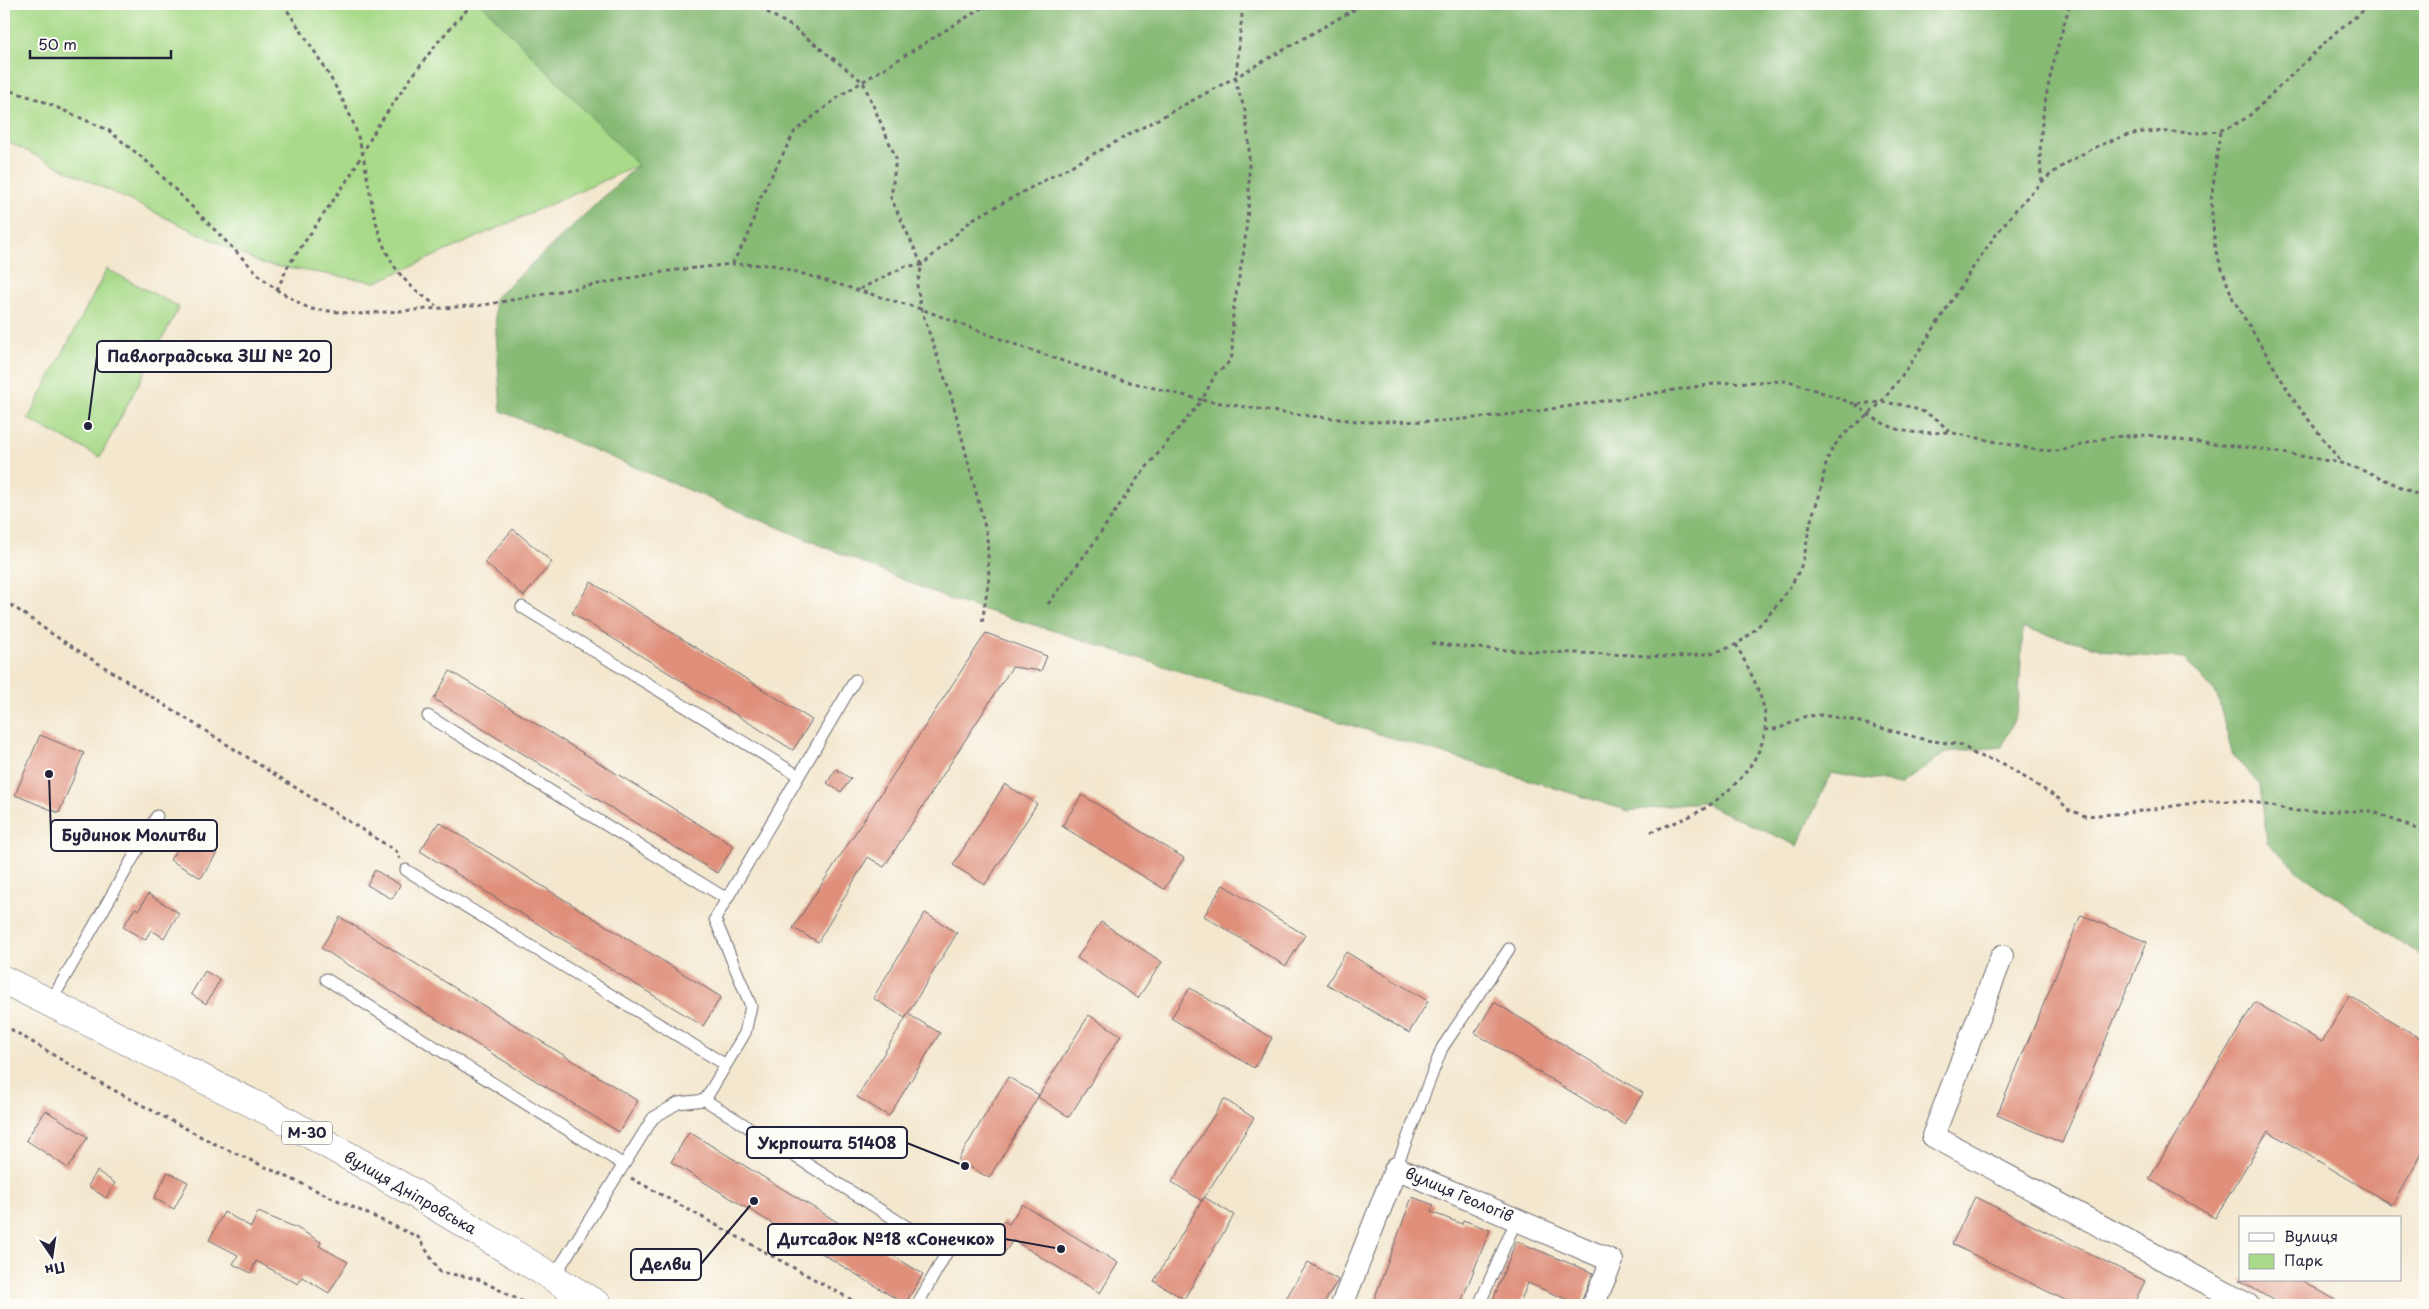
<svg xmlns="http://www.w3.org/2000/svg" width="2429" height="1309" font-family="'Playpen Sans',sans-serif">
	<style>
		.green { fill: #a8da89; stroke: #657e62 }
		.forest { fill: #86ba75; stroke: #546e58 }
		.building { fill: #df8f7a }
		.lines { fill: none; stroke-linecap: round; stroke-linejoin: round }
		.lane-casing { stroke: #6b676e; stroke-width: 13 }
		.street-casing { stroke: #6b676e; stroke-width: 24 }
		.highway-casing { stroke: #6b676e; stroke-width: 29 }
		.path { stroke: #6b676e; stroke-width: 3; stroke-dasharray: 4 4; stroke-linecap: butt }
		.lane { stroke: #fff; stroke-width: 11 }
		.street { stroke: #fff; stroke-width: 22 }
		.highway { stroke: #fff; stroke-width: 28 }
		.labels { text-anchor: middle; stroke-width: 4; stroke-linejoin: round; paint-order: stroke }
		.shield { fill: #fdfcf7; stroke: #646373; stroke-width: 1 }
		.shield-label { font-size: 14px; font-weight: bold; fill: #22223b }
		.street-label { font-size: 15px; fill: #22223b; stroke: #fdfcf7 }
		.leader { fill: none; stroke: #22223b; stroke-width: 2 }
		.callout-dot { fill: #22223b; stroke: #fdfcf7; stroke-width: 2 }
		.callout { fill: #fdfcf7; stroke: #22223b; stroke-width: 2 }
		.callout-label { font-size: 16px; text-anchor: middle; font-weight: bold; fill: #22223b }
	</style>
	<rect width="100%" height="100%" fill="#fdfcf7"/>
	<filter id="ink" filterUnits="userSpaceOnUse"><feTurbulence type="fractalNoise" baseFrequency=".02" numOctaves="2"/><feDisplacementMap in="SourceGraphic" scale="10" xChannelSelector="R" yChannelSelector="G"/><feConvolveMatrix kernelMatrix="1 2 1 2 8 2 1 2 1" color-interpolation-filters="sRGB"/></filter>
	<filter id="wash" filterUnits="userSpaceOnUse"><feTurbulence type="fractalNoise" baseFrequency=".0096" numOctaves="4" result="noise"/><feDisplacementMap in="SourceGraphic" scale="20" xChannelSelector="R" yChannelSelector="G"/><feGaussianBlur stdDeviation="1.12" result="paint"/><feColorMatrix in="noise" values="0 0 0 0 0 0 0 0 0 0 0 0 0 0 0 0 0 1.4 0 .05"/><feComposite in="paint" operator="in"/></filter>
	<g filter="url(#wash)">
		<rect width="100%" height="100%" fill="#f3e7ce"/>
		<path class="green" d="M 4,4 L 482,4 L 639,165 L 376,282 L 262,264 L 4,140 Z
			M 107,269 L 179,307 L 100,457 L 28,419 Z"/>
		<path class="forest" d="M 482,4 L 2425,4 L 2425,958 L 2301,873 L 2267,842 L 2260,785 L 2233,756 L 2217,695 L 2185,659 L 2127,655 L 2023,628 L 2018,710 L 2002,747 L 1947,752 L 1900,785 L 1831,773 L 1798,846 L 1701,802 L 1629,811 L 1253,695 L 1074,637 L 951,600 L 501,411 L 494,299 L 638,165 Z"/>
		<g id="blocks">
			<path class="building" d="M 513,529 L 552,562 L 524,596 L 484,562 Z
				M 591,582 L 812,720 L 793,750 L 572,613 Z
				M 986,633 L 1047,656 L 1041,671 L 1012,667 L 884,867 L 868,857 L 818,942 L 793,928 Z
				M 450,671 L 734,846 L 717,873 L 434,699 Z
				M 40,735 L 84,753 L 59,813 L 15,795 Z
				M 836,769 L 851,779 L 841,792 L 827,783 Z
				M 1005,784 L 1037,804 L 985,885 L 953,865 Z
				M 1082,795 L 1184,858 L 1164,889 L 1062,826 Z
				M 188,822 L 210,835 L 204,845 L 217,853 L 201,878 L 170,860 L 180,844 L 176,842 Z
				M 439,822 L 721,997 L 703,1026 L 420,851 Z
				M 375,870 L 400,885 L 392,899 L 367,885 Z
				M 1223,885 L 1305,935 L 1286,966 L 1204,916 Z
				M 148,894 L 179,913 L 164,938 L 151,930 L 145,940 L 123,927 L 135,908 L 139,910 Z
				M 925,913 L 957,933 L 905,1018 L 873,998 Z
				M 2081,915 L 2147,942 L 2062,1143 L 1997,1115 Z
				M 340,917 L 638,1101 L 619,1132 L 321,948 Z
				M 1101,922 L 1162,962 L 1138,998 L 1077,958 Z
				M 1346,952 L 1428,1001 L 1409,1033 L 1327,984 Z
				M 205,971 L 220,980 L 206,1004 L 191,994 Z
				M 1190,988 L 1272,1038 L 1254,1068 L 1171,1018 Z
				M 2349,996 L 2425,1041 L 2425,1149 L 2392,1205 L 2268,1131 L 2215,1218 L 2149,1179 L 2255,1002 L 2322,1042 Z
				M 1494,1002 L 1643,1093 L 1624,1124 L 1475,1033 Z
				M 908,1014 L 940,1033 L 889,1116 L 857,1097 Z
				M 1089,1015 L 1121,1035 L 1069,1117 L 1038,1097 Z
				M 1008,1077 L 1039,1095 L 989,1178 L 958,1160 Z
				M 1224,1099 L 1254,1118 L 1202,1201 L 1172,1182 Z
				M 45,1110 L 88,1137 L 68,1168 L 26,1140 Z
				M 689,1132 L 923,1274 L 905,1304 L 671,1162 Z
				M 97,1171 L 115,1183 L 106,1198 L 88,1186 Z
				M 168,1172 L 188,1182 L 174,1209 L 154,1198 Z
				M 1204,1197 L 1234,1215 L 1184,1299 L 1154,1281 Z
				M 1412,1197 L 1434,1205 L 1431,1212 L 1462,1224 L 1463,1220 L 1490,1230 L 1460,1305 L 1372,1305 Z
				M 1975,1197 L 2145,1281 L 2133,1305 L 2075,1305 L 1952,1244 Z
				M 1022,1204 L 1118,1263 L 1100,1293 L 1013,1240 L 1003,1255 L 988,1245 L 1003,1221 L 1009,1224 Z
				M 224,1212 L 251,1227 L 258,1212 L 297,1228 L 321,1242 L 319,1246 L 348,1262 L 329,1293 L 302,1277 L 298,1284 L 256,1261 L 251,1273 L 233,1264 L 238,1255 L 209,1240 Z
				M 1516,1241 L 1593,1273 L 1580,1305 L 1528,1283 L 1519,1305 L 1491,1305 Z
				M 1308,1262 L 1338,1280 L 1323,1305 L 1282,1305 Z
				M 2239,1280 L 2301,1280 L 2344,1305 L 2281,1305 Z"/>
		</g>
	</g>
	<g filter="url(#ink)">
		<use href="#blocks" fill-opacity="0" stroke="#6b676e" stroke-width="1"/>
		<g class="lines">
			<defs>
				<path id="lane" d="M 522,607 L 799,776
					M 428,716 L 727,899
					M 406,870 L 726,1065
					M 326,979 L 624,1165
					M 50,1003 L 157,816
					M 705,1100 L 947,1252 L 917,1305
					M 1396,1168 L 1442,1048 L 1509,949
					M 553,1278 L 653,1118 L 678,1103 L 705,1100 L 745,1033 L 751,1006 L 715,919 L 855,680
					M 1479,1305 L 1510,1234 L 1518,1220"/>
				<path id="street" d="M 2002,956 L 1933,1136 L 2248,1305
					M 1342,1305 L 1396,1168 L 1612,1261 L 1593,1305"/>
				<path id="highway" d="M 4,980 L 272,1113 L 412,1192 L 598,1305"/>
			</defs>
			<use href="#lane" class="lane-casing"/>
			<use href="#street" class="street-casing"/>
			<use href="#highway" class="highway-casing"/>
			<path class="path" d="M 283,4 C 309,43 336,81 354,125 C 374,176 366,240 407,282 C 415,291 427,298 436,306
				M 753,4 L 793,27 L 863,82 L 896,158 L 891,198 L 922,265 L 917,285 L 921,309 L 952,399 L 987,535 L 989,578 L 982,623
				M 1344,4 L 1353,11
				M 4,89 L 40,100 L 108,130 L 150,164 L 261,277 L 277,290 L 310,309 L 358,314 L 484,305 L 669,271 L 732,264 L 773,265 L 921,309 L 1022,347 L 1110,377 L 1202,400 L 1216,373 L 1226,366 L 1232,356 L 1233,311 L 1244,250 L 1249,199 L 1249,145 L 1245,110 L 1236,84 L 1236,77 L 1243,4
				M 2220,132 L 2211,201 L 2215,249 L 2233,299 L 2295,402 L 2341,462
				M 2042,182 C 2034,125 2054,58 2070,4
				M 732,264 L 748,236 L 760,198 L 795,131 L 841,95 L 988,4
				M 860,289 L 906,266 L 922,265 L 973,219 L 1234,78 L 1364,4
				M 277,290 L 288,266 L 350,176 L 377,127 L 408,82 L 437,43 L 472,4
				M 1855,404 C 1889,431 1905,435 1948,432
				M 4,600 L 55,636 L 396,851 L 400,859
				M 1048,604 L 1093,544 L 1137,479 L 1202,400 L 1284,413 L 1366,422 L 1443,421 L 1525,413 L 1720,383 L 1789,381 L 1855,404 L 1881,402 L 1904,405 L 1924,412 L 1938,420 L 1949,432 L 2036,450 L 2060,451 L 2109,437 L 2148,435 L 2192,442 L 2254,448 L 2341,463 L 2370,473 L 2425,498
				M 1431,643 C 1490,651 1548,652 1607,654 C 1650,655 1692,663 1733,646 C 1752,637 1782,601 1793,582 C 1806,561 1805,548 1810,525 C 1812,514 1817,504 1820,493 C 1823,481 1824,467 1829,456 C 1839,431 1866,421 1882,401 C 1939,333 1976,245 2042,182 C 2064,161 2113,135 2145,132 C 2187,129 2213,143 2250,115 L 2337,31 L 2372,4
				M 1765,730 L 1780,728 L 1806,716 L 1821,715 L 1852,720 L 1926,740 L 1962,745 L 1976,755 L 2002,763 L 2059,799 L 2067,809 L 2085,816 L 2127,813 L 2207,801 L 2249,801 L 2295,811 L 2371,811 L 2425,832
				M 1651,832 C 1662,827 1675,823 1686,818 C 1719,804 1760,768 1765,730 C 1769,702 1748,669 1736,644
				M 4,1025 L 95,1080 L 213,1143 L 418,1237 L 440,1272 L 478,1279 L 529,1305
				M 631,1178 L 861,1305"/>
			<use href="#lane" class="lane"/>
			<use href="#street" class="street"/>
			<use href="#highway" class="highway"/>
		</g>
	</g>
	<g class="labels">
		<rect class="shield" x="282" y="1121.5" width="50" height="23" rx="4"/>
		<g class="shield-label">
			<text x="307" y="1138">М-30</text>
		</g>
		<g class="street-label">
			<text transform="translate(410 1193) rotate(30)" y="5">вулиця Дніпровська</text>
			<text transform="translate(1459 1195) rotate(23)" y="5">вулиця Геологів</text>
		</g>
	</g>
	<path class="leader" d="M88 426L97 356M49 774L51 836M965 1166L907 1143M1061 1249L1005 1239M754 1201L701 1264"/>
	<g class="callout-dot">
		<circle cx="88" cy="426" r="5"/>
		<circle cx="49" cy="774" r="5"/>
		<circle cx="965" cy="1166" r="5"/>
		<circle cx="1061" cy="1249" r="5"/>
		<circle cx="754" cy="1201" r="5"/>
	</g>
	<g class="callout">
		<rect x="97" y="341" width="234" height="31" rx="5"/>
		<rect x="51" y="820" width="166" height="31" rx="5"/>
		<rect x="747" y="1127" width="160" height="31" rx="5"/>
		<rect x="768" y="1224" width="237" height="31" rx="5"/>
		<rect x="631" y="1249" width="70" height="31" rx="5"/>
	</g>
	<g class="callout-label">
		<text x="214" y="362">Павлоградська ЗШ № 20</text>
		<text x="134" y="841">Будинок Молитви</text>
		<text x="827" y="1149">Укрпошта 51408</text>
		<text x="886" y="1245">Дитсадок №18 «Сонечко»</text>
		<text x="666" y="1270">Делви</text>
	</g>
	<rect width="2429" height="1309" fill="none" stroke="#fdfcf7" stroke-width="20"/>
	<rect x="2239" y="1216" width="162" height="65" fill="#fdfcf7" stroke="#a5a5ac"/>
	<rect x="2249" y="1233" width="25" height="8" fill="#ffffff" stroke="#a5a5ac"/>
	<text x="2284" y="1242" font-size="15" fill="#22223b">Вулиця</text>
	<rect x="2249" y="1254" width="25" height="15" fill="#a8da89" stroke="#a5a5ac"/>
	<text x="2284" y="1266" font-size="15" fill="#22223b">Парк</text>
	<g transform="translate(52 1256) rotate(167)" stroke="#fdfcf7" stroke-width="4" paint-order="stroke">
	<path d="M0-4L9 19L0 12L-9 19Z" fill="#22223b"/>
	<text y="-8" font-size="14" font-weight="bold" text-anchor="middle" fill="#22223b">Пн</text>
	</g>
	<path d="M30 50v8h141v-8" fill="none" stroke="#22223b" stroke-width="2.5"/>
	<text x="38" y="50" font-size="15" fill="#22223b" stroke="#fdfcf7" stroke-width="4" paint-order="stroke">50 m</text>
</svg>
